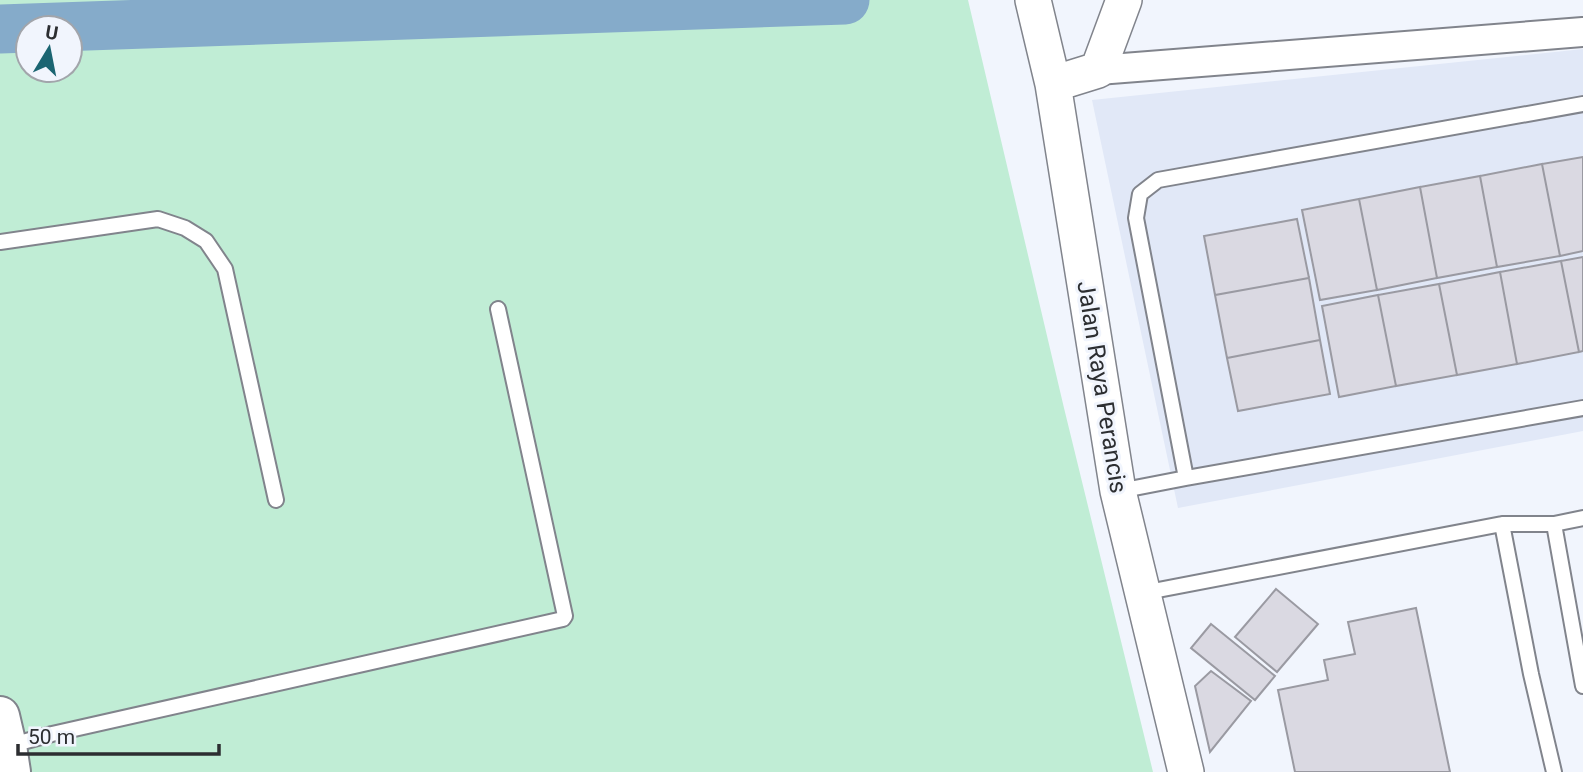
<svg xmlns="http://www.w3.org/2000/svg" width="1583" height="772" font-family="Roboto,sans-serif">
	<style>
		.built { fill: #e1e8f7 }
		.green { fill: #c0edd5; fill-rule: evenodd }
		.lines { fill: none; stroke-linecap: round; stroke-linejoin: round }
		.river { stroke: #85abca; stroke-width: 49 }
		.building { fill: #dad9e2; stroke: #9a9aa2; stroke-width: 2 }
		.service-casing { stroke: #81848c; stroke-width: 18 }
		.minor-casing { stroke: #81848c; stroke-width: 32 }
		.tertiary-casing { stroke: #81848c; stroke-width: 38 }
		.secondary-casing { stroke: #81848c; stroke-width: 42 }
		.service { stroke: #fff; stroke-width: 14 }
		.minor { stroke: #fff; stroke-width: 28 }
		.tertiary { stroke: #fff; stroke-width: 35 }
		.secondary { stroke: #fff; stroke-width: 38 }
		.labels { text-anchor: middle; stroke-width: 6; stroke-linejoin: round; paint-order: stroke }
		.street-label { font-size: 24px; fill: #2c2e31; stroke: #f1f5fd }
	</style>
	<rect width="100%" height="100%" fill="#f1f5fd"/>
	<path class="built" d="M 1583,49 L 1583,431 L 1178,508 L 1092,100 Z"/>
	<path class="green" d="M 0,0 L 968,0 L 1064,408 L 1153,772 L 0,772 ZM 28,28 L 70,28 L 70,70 L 28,70 Z"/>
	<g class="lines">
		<path class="river" d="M 0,29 L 845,0"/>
	</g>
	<path class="building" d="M 1583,157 L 1583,251 L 1560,256 L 1542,164 Z
		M 1542,164 L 1560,256 L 1497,267 L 1480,176 Z
		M 1480,176 L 1497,267 L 1437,278 L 1420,187 Z
		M 1420,187 L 1437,278 L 1377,290 L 1359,199 Z
		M 1359,199 L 1377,290 L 1320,300 L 1302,210 Z
		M 1297,219 L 1309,278 L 1215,295 L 1204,236 Z
		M 1583,257 L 1583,351 L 1579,352 L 1561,261 Z
		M 1561,261 L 1579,352 L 1517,364 L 1500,272 Z
		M 1500,272 L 1517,364 L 1457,375 L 1439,284 Z
		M 1309,278 L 1320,340 L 1227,358 L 1215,295 Z
		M 1439,284 L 1457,375 L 1396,386 L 1378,295 Z
		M 1378,295 L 1396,386 L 1339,397 L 1322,306 Z
		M 1320,340 L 1330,394 L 1238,411 L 1227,358 Z
		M 1276,589 L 1318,624 L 1277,672 L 1235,637 Z
		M 1416,608 L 1450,772 L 1295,772 L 1278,690 L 1328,680 L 1324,660 L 1355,654 L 1348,622 Z
		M 1211,624 L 1275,676 L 1255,700 L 1191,648 Z
		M 1211,671 L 1251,701 L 1210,752 L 1195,686 Z"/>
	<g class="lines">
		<defs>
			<path id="service" d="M 0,242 L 158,219 L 185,228 L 206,241 L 225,269 L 276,500
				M 1186,478 L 1136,218 L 1140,194 L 1158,180 L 1583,104
				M 1119,491 L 1186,478 L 1583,408
				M 1502,524 L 1531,674 L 1554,772
				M 1554,524 L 1583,686
				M 1144,595 L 1158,590 L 1502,524 L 1554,524 L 1583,518
				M 8,746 L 52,734 L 563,619 L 565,616 L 498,309"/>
			<path id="minor" d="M 1098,70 L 1583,32"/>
			<path id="tertiary" d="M 1033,0 L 1053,84 L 1118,491 L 1186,772
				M 1053,84 L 1098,70 L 1124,0"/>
			<path id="secondary" d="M 0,716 L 7,746 L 11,772"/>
		</defs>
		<use href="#service" class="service-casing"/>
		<use href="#minor" class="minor-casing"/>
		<use href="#tertiary" class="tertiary-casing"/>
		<use href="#secondary" class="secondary-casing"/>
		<use href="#service" class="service"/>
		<use href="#minor" class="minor"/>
		<use href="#tertiary" class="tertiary"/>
		<use href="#secondary" class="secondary"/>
	</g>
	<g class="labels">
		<g class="street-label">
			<text transform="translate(1102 387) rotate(81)" y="8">Jalan Raya Perancis</text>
		</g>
	</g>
	<g transform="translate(49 49) rotate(10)"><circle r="33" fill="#f1f5fd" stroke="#a2a5ab" stroke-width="2"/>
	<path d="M0-5L12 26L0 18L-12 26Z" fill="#1b6572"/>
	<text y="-10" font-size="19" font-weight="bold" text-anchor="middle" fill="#2c2e31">U</text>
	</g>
	<path d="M18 744v10h201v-10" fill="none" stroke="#2c2e31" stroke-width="3.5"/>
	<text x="28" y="744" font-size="21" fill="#2c2e31" stroke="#f1f5fd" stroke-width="5" paint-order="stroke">50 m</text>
</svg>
